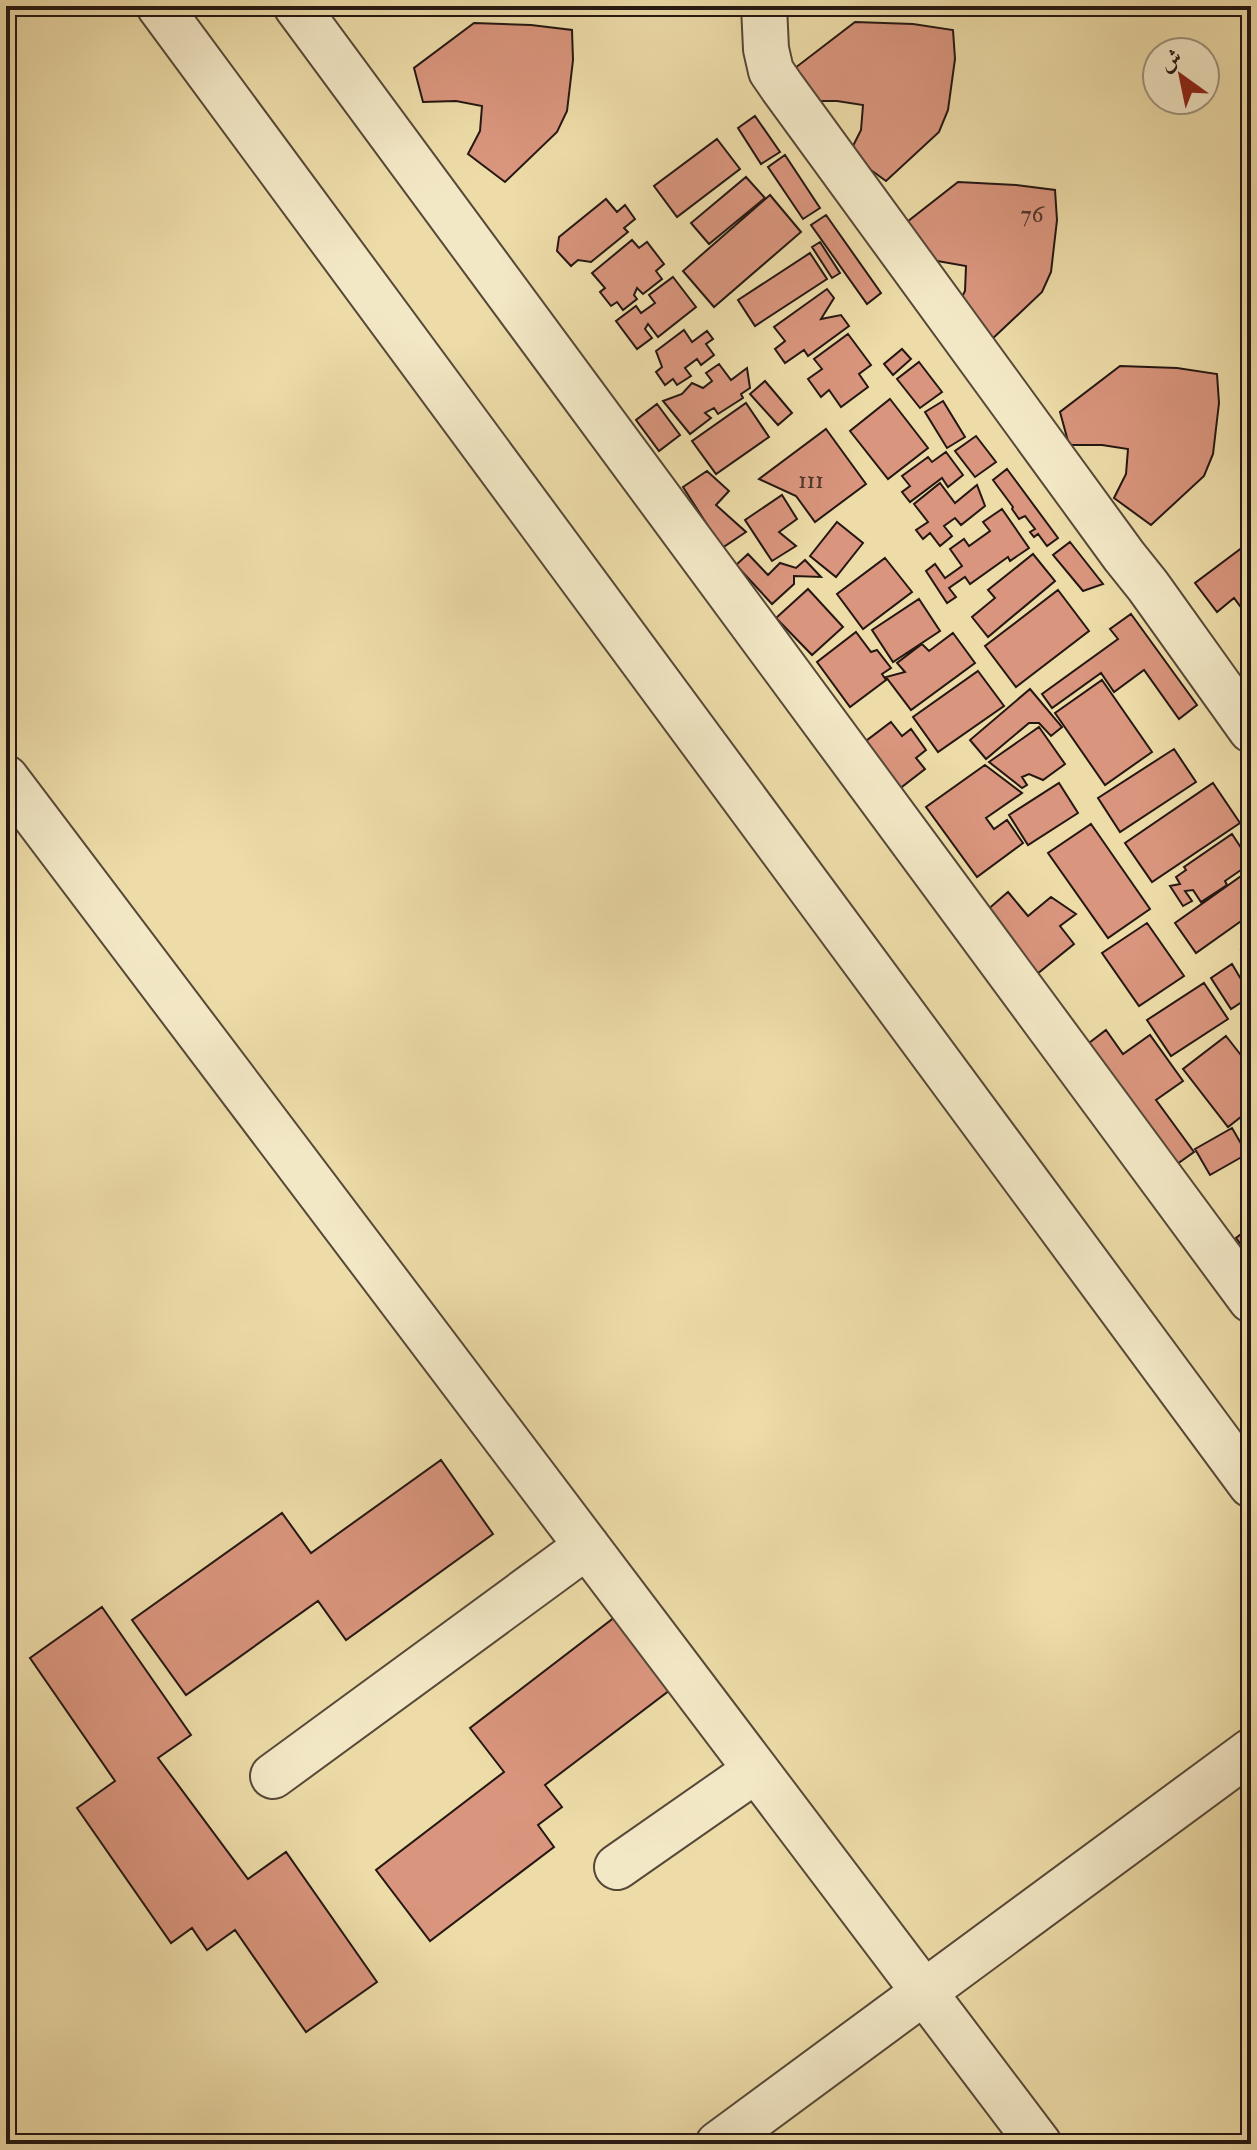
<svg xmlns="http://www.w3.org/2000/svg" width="1257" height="2150" font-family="'IM FELL Double Pica',Amiri,serif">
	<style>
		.building { fill: #d9957d; stroke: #241712; stroke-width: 2 }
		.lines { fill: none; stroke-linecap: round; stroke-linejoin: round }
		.minor-casing { stroke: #564838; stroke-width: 48 }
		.minor { stroke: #f3e8c6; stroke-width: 44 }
		.labels { text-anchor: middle; stroke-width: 8; stroke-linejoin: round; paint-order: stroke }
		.number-label { font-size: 24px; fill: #51362d }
	</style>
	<rect width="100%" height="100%" fill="#eddca8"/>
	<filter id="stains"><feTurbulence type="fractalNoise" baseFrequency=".0025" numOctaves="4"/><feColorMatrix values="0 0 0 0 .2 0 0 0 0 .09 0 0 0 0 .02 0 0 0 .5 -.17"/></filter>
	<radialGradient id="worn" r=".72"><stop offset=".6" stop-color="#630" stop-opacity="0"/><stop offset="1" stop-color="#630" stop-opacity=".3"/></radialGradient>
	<path class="building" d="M 855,22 L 913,24 L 953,30 L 955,59 L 948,110 L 939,132 L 886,181 L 849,154 L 861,130 L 863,105 L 837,101 L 805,101 L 795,68 Z
		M 474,23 L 531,25 L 572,30 L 573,60 L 567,111 L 557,132 L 505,182 L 468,154 L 480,131 L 482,106 L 456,101 L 423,102 L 414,68 Z
		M 755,116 L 780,152 L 761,164 L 738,128 Z
		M 717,139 L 740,169 L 677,217 L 654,186 Z
		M 785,155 L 820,208 L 803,219 L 768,167 Z
		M 746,177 L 765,198 L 709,244 L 691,223 Z
		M 958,182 L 1016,185 L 1055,190 L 1057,220 L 1051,272 L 1042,292 L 989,342 L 952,315 L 965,291 L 966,266 L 915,257 L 898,229 Z
		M 770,195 L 801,232 L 714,307 L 683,271 Z
		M 606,199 L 617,212 L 625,205 L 635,219 L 624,228 L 628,232 L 591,262 L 578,260 L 571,266 L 557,251 L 559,237 Z
		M 826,215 L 881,293 L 867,304 L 811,225 Z
		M 632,240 L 639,248 L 647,242 L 664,264 L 656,271 L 662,279 L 643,294 L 637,288 L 634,295 L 637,299 L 623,310 L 617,302 L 611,306 L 600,292 L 605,288 L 592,273 Z
		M 820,242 L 840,273 L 832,278 L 812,247 Z
		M 810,253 L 827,279 L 755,326 L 738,300 Z
		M 673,277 L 696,307 L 658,337 L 648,324 L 645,329 L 652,338 L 637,349 L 616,321 L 636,306 L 641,313 L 655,303 L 649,295 Z
		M 827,289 L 834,298 L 821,319 L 841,315 L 849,326 L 808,356 L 804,350 L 785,363 L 775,349 L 785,341 L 774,327 Z
		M 684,330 L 692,342 L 707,331 L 713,339 L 706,344 L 714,355 L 701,365 L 697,359 L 685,368 L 691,376 L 677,385 L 673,379 L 665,385 L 656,372 L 662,367 L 656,351 Z
		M 848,334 L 871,365 L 859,374 L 868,387 L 841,407 L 829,390 L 821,397 L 808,379 L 822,369 L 814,359 Z
		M 902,349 L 911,359 L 893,375 L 884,364 Z
		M 919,362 L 942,392 L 920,408 L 897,379 Z
		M 719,364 L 731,380 L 747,368 L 750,388 L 741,394 L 743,398 L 718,414 L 714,408 L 705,413 L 711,418 L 690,434 L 663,401 L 682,394 L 692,383 L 703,388 L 712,381 L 706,373 Z
		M 1120,366 L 1177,368 L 1217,374 L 1219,403 L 1213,454 L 1204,476 L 1151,525 L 1114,498 L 1126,474 L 1128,449 L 1102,445 L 1069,445 L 1060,412 Z
		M 765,381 L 792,413 L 778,425 L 750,394 Z
		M 890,399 L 928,448 L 888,479 L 850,431 Z
		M 943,401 L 965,437 L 947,448 L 925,412 Z
		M 746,403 L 769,437 L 716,474 L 692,441 Z
		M 657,404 L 680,435 L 659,451 L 636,420 Z
		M 826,429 L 866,484 L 815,522 L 796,496 L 759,479 Z
		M 976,436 L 996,462 L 975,477 L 955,451 Z
		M 946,452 L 963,475 L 948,487 L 942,478 L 910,502 L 902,492 L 910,486 L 902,476 L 928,457 L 932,462 Z
		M 1007,469 L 1058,538 L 1047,546 L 1038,534 L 1034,537 L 1030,532 L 1035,529 L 1025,516 L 1019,519 L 1012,509 L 1013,507 L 993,480 Z
		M 707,471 L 729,491 L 716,505 L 746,532 L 722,548 L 683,487 Z
		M 940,483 L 955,503 L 977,485 L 985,506 L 961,525 L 955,518 L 944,526 L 952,536 L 940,546 L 930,533 L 923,539 L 916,530 L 928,522 L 914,504 Z
		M 782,495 L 797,519 L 779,532 L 796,546 L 772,561 L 745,520 Z
		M 1002,509 L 1029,548 L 1010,561 L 1008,557 L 970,584 L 965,577 L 949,588 L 956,597 L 947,603 L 926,571 L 935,564 L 945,578 L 962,566 L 950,549 L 964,539 L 969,546 L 990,531 L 983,522 Z
		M 837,522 L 863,543 L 836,577 L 810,556 Z
		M 1251,541 L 1251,604 L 1243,610 L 1234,598 L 1217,612 L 1195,583 Z
		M 1070,542 L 1103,584 L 1083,591 L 1053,555 Z
		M 748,554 L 768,575 L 780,563 L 796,568 L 805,560 L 821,577 L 794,576 L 794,584 L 772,604 L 736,565 Z
		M 1033,554 L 1055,581 L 988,637 L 972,617 L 995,598 L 988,590 Z
		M 885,558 L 912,592 L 863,629 L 837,594 Z
		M 808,589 L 843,627 L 812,655 L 776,618 Z
		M 1058,590 L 1089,631 L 1016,687 L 985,646 Z
		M 919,599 L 940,631 L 893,662 L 872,630 Z
		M 1131,614 L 1197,705 L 1179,719 L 1144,670 L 1114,692 L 1101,673 L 1052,708 L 1042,694 L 1118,639 L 1110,629 Z
		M 856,632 L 871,652 L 877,650 L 891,668 L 882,674 L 886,680 L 850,707 L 817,662 Z
		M 953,633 L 975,663 L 911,710 L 886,677 L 905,672 L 897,663 L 922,644 L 929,651 Z
		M 978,671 L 1004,706 L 938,752 L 913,717 Z
		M 1102,680 L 1152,752 L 1105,785 L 1055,713 Z
		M 1030,689 L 1062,727 L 1051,736 L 1039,723 L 1029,723 L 986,759 L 970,740 Z
		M 891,722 L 902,736 L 911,729 L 926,750 L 916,758 L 925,769 L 894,793 L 858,747 Z
		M 1039,727 L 1065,764 L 1043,780 L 1029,774 L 1022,777 L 1027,785 L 1022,788 L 989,762 Z
		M 1174,749 L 1196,782 L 1120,832 L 1098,798 Z
		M 985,765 L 1022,793 L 986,818 L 994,829 L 1007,820 L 1023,843 L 977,877 L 926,807 Z
		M 1059,783 L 1078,813 L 1028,845 L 1009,815 Z
		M 1213,783 L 1240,823 L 1152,882 L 1125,843 Z
		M 1091,824 L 1150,909 L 1108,938 L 1048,853 Z
		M 1232,834 L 1251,863 L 1225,881 L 1227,885 L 1201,902 L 1193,890 L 1185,891 L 1192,901 L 1183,906 L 1170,886 L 1180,884 L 1176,877 L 1186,870 L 1184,867 Z
		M 1251,869 L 1251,914 L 1196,953 L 1175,923 Z
		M 1008,892 L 1028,916 L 1051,897 L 1076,914 L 1060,926 L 1074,944 L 1037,974 L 986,911 Z
		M 1147,923 L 1184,976 L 1139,1006 L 1102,953 Z
		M 1251,942 L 1251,963 L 1241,950 Z
		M 1232,964 L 1251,996 L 1231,1009 L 1211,978 Z
		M 1204,983 L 1228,1019 L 1171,1056 L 1147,1020 Z
		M 1106,1030 L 1123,1054 L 1150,1035 L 1183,1081 L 1156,1100 L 1194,1152 L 1177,1164 L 1089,1043 Z
		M 1226,1036 L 1251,1068 L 1251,1109 L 1228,1127 L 1183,1069 Z
		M 1232,1128 L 1247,1154 L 1210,1175 L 1195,1149 Z
		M 1250,1227 L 1251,1229 L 1251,1258 L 1236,1238 Z
		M 441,1460 L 493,1534 L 346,1640 L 318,1601 L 186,1695 L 132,1620 L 282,1513 L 311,1553 Z
		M 102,1607 L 191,1735 L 158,1758 L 248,1879 L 286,1852 L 377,1982 L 306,2032 L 235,1930 L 207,1950 L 192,1928 L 171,1943 L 77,1808 L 115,1781 L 30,1658 Z
		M 615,1617 L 670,1690 L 545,1785 L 562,1807 L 538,1825 L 554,1847 L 430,1941 L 376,1870 L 504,1772 L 470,1728 Z"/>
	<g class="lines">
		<defs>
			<path id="minor" d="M 159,6 L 1251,1485
				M 296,6 L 1251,1300
				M 764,6 L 766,49 L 771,71 L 782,87 L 1124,556 L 1148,586 L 1251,730
				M 6,778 L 1039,2144
				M 273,1776 L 587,1546
				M 617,1867 L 756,1770
				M 718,2144 L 1251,1751"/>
		</defs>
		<use href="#minor" class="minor-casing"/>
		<use href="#minor" class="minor"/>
	</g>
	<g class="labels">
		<g class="number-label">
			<text x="1032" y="222">76</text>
			<text x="811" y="488">111</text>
		</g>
	</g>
	<rect width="1257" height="2150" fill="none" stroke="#eddca8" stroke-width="32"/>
	<rect x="8" y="8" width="1241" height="2134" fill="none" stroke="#241712" stroke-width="4"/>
	<rect x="16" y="16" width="1225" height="2118" fill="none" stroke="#241712" stroke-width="2"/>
	<g transform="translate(1181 76) rotate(327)"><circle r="38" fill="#f3e8c6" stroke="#a0947e" stroke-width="2"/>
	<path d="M0-6L14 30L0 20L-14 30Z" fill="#8f2418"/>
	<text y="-12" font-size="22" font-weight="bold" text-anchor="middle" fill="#241712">ش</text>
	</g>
	<rect width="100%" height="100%" filter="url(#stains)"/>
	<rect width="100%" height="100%" fill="url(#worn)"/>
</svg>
